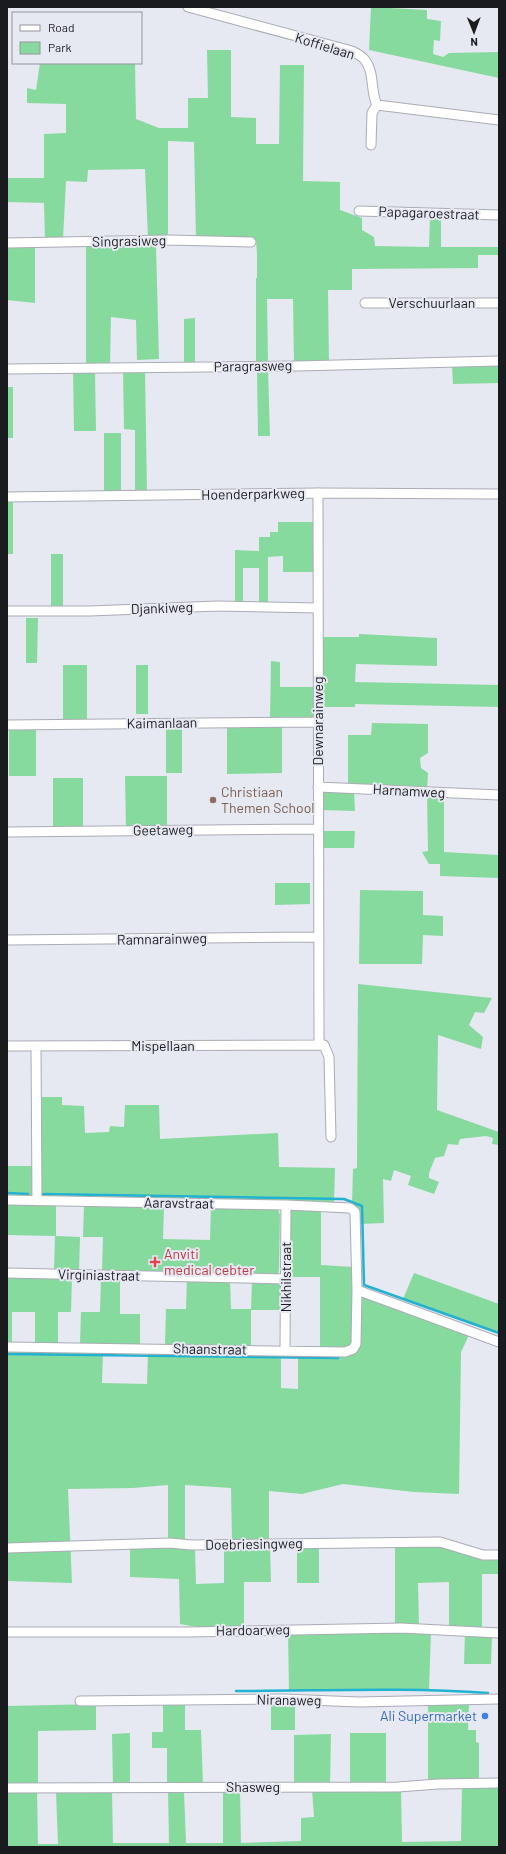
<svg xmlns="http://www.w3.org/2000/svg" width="506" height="1854" font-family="Barlow,sans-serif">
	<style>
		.green { fill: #87da9d }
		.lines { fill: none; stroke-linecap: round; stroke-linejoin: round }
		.stream { stroke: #21b2d2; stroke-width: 2.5 }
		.minor-casing { stroke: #aaacb5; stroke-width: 11 }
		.minor { stroke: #fff; stroke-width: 9 }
		.education-dot { fill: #8d6e63; stroke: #e6e8f2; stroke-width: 1.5 }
		.health-dot { fill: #e0444e; stroke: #e6e8f2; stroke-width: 1.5 }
		.shop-dot { fill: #3f7fe0; stroke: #e6e8f2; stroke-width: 1.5 }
		.labels { text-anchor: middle; stroke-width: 4; stroke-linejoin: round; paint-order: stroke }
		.street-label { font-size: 14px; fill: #1a1b1e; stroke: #e6e8f2 }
		.education-label { font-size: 14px; fill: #785e54; stroke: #e6e8f2; text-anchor: start }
		.health-label { font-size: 14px; fill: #be3a42; stroke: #e6e8f2; text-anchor: start }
		.shop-label { font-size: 14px; fill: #366cbe; stroke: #e6e8f2; text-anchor: end }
	</style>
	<rect width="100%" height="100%" fill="#e6e8f2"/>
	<path class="green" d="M 371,7 L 427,10 L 427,19 L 441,21 L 440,41 L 434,40 L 433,54 L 443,57 L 449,53 L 499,52 L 499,78 L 369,50 Z
		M 207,50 L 231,50 L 231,117 L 256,118 L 256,144 L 279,144 L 280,65 L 304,65 L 303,181 L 340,182 L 340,210 L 362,218 L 362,230 L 374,237 L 375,246 L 429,247 L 430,217 L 441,217 L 441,247 L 499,247 L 499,255 L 478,255 L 478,268 L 352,269 L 352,290 L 328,290 L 329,363 L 294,363 L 293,299 L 267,299 L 268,362 L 256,363 L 256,278 L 257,278 L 257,254 L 256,240 L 196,238 L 194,142 L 168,141 L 168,237 L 148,238 L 145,169 L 88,170 L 87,182 L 66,181 L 63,239 L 45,239 L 44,203 L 7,202 L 7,178 L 44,178 L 44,134 L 66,133 L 66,104 L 27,103 L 27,88 L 36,90 L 40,63 L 135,63 L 136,119 L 159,128 L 188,128 L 188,98 L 208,98 Z
		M 7,245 L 35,245 L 35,303 L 7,300 Z
		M 86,246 L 156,246 L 159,359 L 137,360 L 136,320 L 111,317 L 110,366 L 86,366 Z
		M 195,318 L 195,363 L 184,363 L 184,319 Z
		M 499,364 L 499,383 L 453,384 L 452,365 Z
		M 257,370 L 268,370 L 270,436 L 258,436 Z
		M 73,371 L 95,371 L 96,431 L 74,431 Z
		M 123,371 L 145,371 L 147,493 L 135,493 L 135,430 L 124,429 Z
		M 7,387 L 13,387 L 13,438 L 7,438 Z
		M 104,433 L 121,433 L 121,491 L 104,491 Z
		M 7,501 L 13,501 L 13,554 L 7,554 Z
		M 278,522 L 315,522 L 314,572 L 283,572 L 283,556 L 268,557 L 268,603 L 259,604 L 259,568 L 243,568 L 243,604 L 235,604 L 235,550 L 259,551 L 259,537 L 270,537 L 270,532 L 278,532 Z
		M 51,554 L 63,554 L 63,608 L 51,608 Z
		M 26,618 L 38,618 L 37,663 L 26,663 Z
		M 359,634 L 437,638 L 437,666 L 356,664 L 355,682 L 499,685 L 499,707 L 355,704 L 355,707 L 322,707 L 321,637 L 359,637 Z
		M 271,661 L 280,662 L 280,687 L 314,687 L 313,716 L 311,719 L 270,719 Z
		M 63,665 L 87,665 L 87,721 L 63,721 Z
		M 136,665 L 148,665 L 148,714 L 136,714 Z
		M 372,723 L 428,724 L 428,753 L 420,758 L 421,768 L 428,773 L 427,789 L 348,785 L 348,735 L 371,735 Z
		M 282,726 L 282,773 L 227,774 L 227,727 Z
		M 9,727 L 36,727 L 36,776 L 9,776 Z
		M 166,727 L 182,727 L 182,773 L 166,773 Z
		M 125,776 L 167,776 L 167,827 L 126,828 Z
		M 53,778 L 83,778 L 83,828 L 53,828 Z
		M 325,790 L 354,792 L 355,811 L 321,810 L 322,792 Z
		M 427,794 L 444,795 L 444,852 L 499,855 L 499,878 L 440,876 L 440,864 L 429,864 L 422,852 L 428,851 Z
		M 321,831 L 355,831 L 354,848 L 321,848 Z
		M 275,883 L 310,883 L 310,904 L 275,905 Z
		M 360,890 L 423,891 L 423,915 L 443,916 L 443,936 L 423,935 L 422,964 L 359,964 Z
		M 358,984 L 492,998 L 484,1013 L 475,1012 L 469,1025 L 483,1037 L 481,1049 L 438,1035 L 437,1110 L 499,1132 L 499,1145 L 492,1144 L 493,1138 L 486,1136 L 460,1139 L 458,1145 L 448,1144 L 444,1156 L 435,1158 L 429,1173 L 429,1178 L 439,1182 L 434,1194 L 408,1185 L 411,1176 L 394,1170 L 391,1181 L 383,1179 L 384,1223 L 360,1224 L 357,1210 L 352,1205 L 353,1169 L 357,1168 Z
		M 42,1097 L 62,1097 L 62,1105 L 84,1106 L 85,1133 L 109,1132 L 110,1126 L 124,1127 L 125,1105 L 159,1105 L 160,1139 L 278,1133 L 279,1167 L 335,1168 L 334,1202 L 7,1197 L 7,1166 L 41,1166 Z
		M 7,1204 L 56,1205 L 56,1236 L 80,1237 L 79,1271 L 54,1270 L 55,1236 L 7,1235 Z
		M 84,1205 L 164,1206 L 163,1239 L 210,1240 L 211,1206 L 273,1208 L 278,1210 L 280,1215 L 279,1270 L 278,1274 L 272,1275 L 102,1272 L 103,1237 L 83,1237 Z
		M 291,1208 L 321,1209 L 321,1265 L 353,1267 L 353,1342 L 350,1347 L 345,1349 L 320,1348 L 320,1277 L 286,1277 L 287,1213 Z
		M 414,1273 L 499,1304 L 499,1333 L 403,1299 Z
		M 7,1276 L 72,1277 L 71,1312 L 58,1312 L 58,1343 L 35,1343 L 35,1312 L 12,1312 L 12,1343 L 7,1343 Z
		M 101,1279 L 120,1279 L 120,1314 L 140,1314 L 140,1344 L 80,1344 L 81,1312 L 100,1312 Z
		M 187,1279 L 230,1281 L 231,1309 L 251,1309 L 252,1281 L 278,1282 L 280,1285 L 280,1310 L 251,1310 L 251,1347 L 165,1346 L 166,1309 L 186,1309 Z
		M 363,1297 L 469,1335 L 461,1352 L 459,1494 L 414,1492 L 343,1484 L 302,1494 L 269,1491 L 269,1542 L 232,1542 L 231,1488 L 185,1485 L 185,1542 L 168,1541 L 168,1485 L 133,1488 L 68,1489 L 72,1583 L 7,1581 L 7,1350 L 103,1352 L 102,1383 L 147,1384 L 148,1352 L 281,1354 L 281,1388 L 298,1389 L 298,1354 L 346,1356 L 355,1354 L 360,1344 L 359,1302 Z
		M 297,1545 L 319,1545 L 319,1583 L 297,1583 Z
		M 395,1545 L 442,1545 L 499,1557 L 499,1574 L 482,1574 L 482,1629 L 449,1627 L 449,1582 L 418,1583 L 419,1627 L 395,1625 Z
		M 130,1546 L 195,1547 L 196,1584 L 224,1583 L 224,1546 L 270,1546 L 271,1582 L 244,1582 L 244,1628 L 208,1629 L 180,1624 L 179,1579 L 130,1577 Z
		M 288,1632 L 431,1632 L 429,1690 L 289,1691 Z
		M 465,1633 L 492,1636 L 491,1664 L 464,1664 Z
		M 271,1703 L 295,1703 L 295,1730 L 271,1730 Z
		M 428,1703 L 469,1703 L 468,1730 L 476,1730 L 476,1742 L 479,1743 L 479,1780 L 428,1781 Z
		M 96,1704 L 96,1730 L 38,1731 L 38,1786 L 7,1786 L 7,1706 Z
		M 185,1704 L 185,1730 L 201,1730 L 203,1784 L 167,1786 L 167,1748 L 152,1748 L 152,1732 L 163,1732 L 163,1705 Z
		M 130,1733 L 130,1784 L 113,1784 L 112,1734 Z
		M 350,1733 L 386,1733 L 386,1784 L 350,1784 Z
		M 331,1734 L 330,1784 L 294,1784 L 294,1735 Z
		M 462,1786 L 499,1786 L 499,1847 L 7,1847 L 7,1790 L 37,1790 L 38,1844 L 58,1844 L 56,1792 L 112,1792 L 113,1843 L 169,1843 L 168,1791 L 184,1791 L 186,1843 L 223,1843 L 223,1790 L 240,1790 L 241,1843 L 301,1841 L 301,1818 L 314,1817 L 312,1789 L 401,1790 L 402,1842 L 461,1841 Z"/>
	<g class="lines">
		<path class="stream" d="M 7,1193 L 28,1194
			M 43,1194 L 344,1199 L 362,1206 L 364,1285 L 499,1333
			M 7,1354 L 338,1358
			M 236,1691 C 320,1691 404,1687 488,1693"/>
		<defs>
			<path id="minor" d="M 188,7 L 352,51 C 356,53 362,56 365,60 C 375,73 370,91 377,105 L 499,120
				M 371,145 L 372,113 L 377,105
				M 359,211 L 499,215
				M 7,243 L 170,240 L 251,242
				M 365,303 L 499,303
				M 7,369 L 297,366 L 499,361
				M 318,493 L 319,1045
				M 7,497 L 318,493 L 499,494
				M 7,611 L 90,611 L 217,606 L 318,608
				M 7,725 L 317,722
				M 318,787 L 499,795
				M 7,832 L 318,829
				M 7,940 L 318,937
				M 7,1046 L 324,1045 L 329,1057 L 331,1137
				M 36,1046 L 37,1201
				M 7,1200 L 286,1205 L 350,1208 L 355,1212 L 357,1290 L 356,1344 L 353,1349 L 345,1352 L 7,1347
				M 7,1273 L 286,1279
				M 357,1290 L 499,1342
				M 285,1350 L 286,1205
				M 7,1548 L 170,1543 L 191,1545 L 440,1542 L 483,1555 L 499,1555
				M 7,1632 L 188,1632 L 401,1628 L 499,1633
				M 80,1701 L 283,1699 L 359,1702 L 499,1699
				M 7,1788 L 398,1787 L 438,1784 L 499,1783"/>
		</defs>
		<use href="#minor" class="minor-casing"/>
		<use href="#minor" class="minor"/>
	</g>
	<circle class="education-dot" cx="213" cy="800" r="4"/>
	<path class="health-dot" d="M153 1256h4v4h4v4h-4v4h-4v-4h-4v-4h4z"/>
	<circle class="shop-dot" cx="485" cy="1716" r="4"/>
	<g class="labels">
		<g class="street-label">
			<text transform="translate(325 46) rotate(17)" y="5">Koffielaan</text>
			<text transform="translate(429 213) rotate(2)" y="5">Papagaroestraat</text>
			<text transform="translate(129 241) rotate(-1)" y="5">Singrasiweg</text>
			<text x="432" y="308">Verschuurlaan</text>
			<text transform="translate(253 366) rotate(-1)" y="5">Paragrasweg</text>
			<text transform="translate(253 494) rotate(-1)" y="5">Hoenderparkweg</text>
			<text transform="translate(162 608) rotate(-2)" y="5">Djankiweg</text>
			<text transform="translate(318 721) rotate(-90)" y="5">Dewnarainweg</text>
			<text transform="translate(162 723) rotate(-1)" y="5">Kaimanlaan</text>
			<text transform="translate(409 791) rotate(3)" y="5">Harnamweg</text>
			<text transform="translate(163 830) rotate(-1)" y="5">Geetaweg</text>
			<text transform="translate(162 939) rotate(-1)" y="5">Ramnarainweg</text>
			<text x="163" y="1051">Mispellaan</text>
			<text transform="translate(179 1203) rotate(1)" y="5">Aaravstraat</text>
			<text transform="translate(99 1275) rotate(1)" y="5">Virginiastraat</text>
			<text transform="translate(286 1277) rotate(-90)" y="5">Nikhilstraat</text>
			<text transform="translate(210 1349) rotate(1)" y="5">Shaanstraat</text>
			<text transform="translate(254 1544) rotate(-1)" y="5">Doebriesingweg</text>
			<text transform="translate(253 1630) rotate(-1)" y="5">Hardoarweg</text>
			<text transform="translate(289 1700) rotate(1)" y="5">Niranaweg</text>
			<text x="253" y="1792">Shasweg</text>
		</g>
		<g class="education-label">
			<text x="221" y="797">Christiaan<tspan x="221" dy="16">Themen School</tspan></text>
		</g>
		<g class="health-label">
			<text x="164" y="1259">Anviti<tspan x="164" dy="16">medical cebter</tspan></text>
		</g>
		<g class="shop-label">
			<text x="477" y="1721">Ali Supermarket</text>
		</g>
	</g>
	<rect width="506" height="1854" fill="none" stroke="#1a1b1e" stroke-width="16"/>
	<rect x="12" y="12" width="130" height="52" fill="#e6e8f2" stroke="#94969d"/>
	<rect x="20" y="25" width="20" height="6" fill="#ffffff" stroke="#94969d"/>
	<text x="48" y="32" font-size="12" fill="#1a1b1e">Road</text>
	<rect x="20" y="42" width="20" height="12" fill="#87da9d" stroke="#94969d"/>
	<text x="48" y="52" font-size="12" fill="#1a1b1e">Park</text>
	<g transform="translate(474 32) rotate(179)" stroke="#e6e8f2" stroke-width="3" paint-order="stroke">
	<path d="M0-3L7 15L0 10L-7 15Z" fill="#1a1b1e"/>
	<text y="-6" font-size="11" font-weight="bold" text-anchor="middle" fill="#1a1b1e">N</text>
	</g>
</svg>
